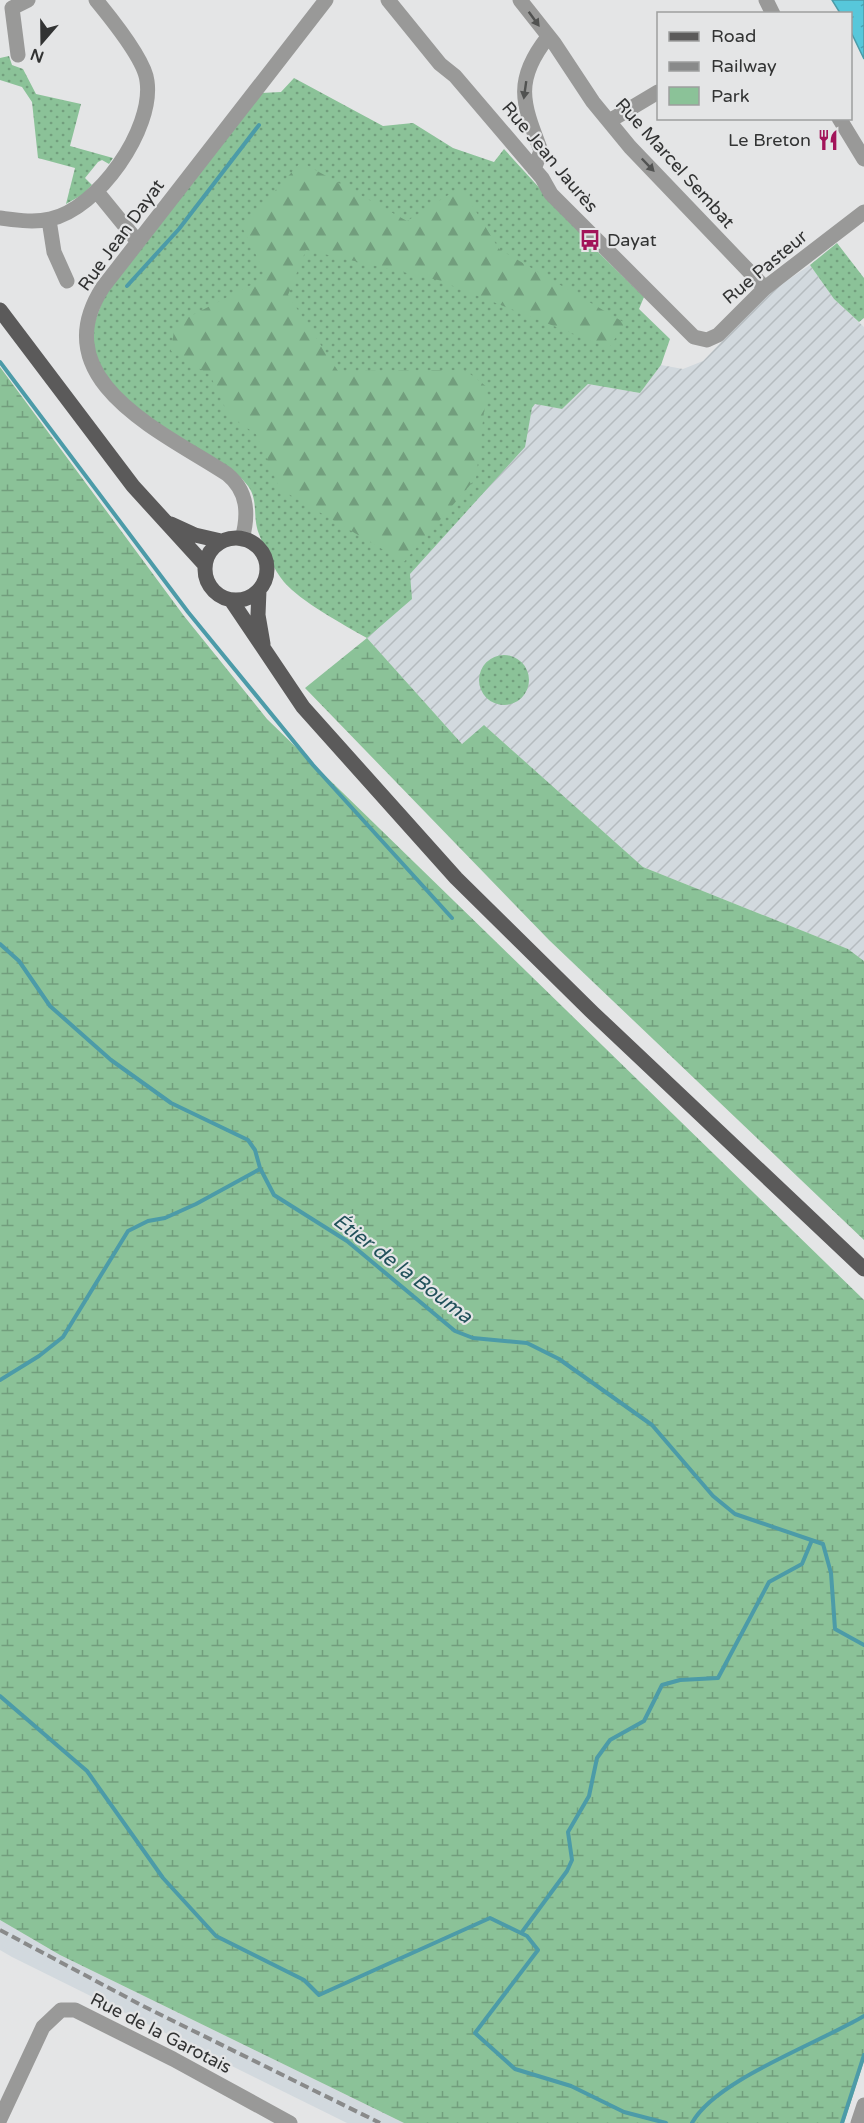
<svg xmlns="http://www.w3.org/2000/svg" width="864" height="2123" font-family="'Varela Round',sans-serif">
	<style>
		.industrial { fill: url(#industrial-furrows) }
		.built { fill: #d2d9de }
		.green { fill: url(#green-dots) }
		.forest { fill: url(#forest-firs) }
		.wetland { fill: url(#wetland-marsh) }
		.water { fill: url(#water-ripples); stroke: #4c9ba8; stroke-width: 1.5 }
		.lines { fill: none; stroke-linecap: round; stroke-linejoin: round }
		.stream { stroke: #4c9ba8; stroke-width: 4 }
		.minor { stroke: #999998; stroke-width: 15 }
		.major { stroke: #5b5a5a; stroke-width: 15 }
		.rail { stroke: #898a8a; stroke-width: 4; stroke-dasharray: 9 4.5; stroke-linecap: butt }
		.oneway { fill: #515251 }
		.labels { text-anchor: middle; stroke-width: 4.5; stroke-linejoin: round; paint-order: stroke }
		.poi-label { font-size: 18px; fill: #323333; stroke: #e4e5e6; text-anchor: end }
		.street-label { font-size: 18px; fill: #323333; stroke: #e4e5e6 }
		.water-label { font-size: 20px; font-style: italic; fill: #21515a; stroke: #e4e5e6 }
	</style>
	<defs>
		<pattern id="industrial-furrows" width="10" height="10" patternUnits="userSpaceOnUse" patternTransform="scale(1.5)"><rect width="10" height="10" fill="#d2d9de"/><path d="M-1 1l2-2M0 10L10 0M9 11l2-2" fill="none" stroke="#b5bbbf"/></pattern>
		<pattern id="green-dots" width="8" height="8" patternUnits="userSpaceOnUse" patternTransform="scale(1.5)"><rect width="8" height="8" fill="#8bc298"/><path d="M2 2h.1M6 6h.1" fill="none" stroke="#729e7d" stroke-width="1.8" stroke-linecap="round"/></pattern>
		<pattern id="forest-firs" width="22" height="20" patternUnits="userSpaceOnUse" patternTransform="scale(1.5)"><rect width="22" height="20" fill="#8bc298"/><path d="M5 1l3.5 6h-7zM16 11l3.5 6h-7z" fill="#729e7d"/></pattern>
		<pattern id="wetland-marsh" width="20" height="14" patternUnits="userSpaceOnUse" patternTransform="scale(1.5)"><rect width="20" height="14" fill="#8bc298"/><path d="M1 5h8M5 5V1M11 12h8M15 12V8" fill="none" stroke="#729e7d"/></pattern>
		<pattern id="water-ripples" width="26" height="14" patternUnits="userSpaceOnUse" patternTransform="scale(1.5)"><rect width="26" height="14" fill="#57c7da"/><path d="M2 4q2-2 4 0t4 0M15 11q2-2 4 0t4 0" fill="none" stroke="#49a2b1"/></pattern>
	</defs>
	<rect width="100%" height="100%" fill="#e4e5e6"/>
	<path class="industrial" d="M 810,265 L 834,299 L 864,327 L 864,961 L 848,949 L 643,867 L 485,726 L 462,744 L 367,638 L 386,619 L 409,574 L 524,447 L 532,408 L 535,404 L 562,409 L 588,384 L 640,393 L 661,365 L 683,369 L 703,361 L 767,294 Z"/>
	<path class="built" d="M 0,1920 L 60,1955 L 404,2123 L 347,2123 L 12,1957 L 0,1950 Z"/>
	<path class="green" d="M 9,56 L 12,65 L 23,69 L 36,94 L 81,104 L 70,146 L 113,158 L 109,164 L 102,160 L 98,162 L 85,178 L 92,185 L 82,195 L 66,204 L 75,168 L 38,158 L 32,102 L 22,87 L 0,80 L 0,58 Z
		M 294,78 L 383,126 L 413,123 L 453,148 L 494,162 L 504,149 L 596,250 L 644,297 L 639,309 L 670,339 L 661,365 L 640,393 L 588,384 L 562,409 L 535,404 L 532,408 L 525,447 L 410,574 L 412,599 L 367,638 C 344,625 300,601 284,582 C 274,570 264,548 259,534 C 252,517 259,501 248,486 C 237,471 220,462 205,453 C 161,424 90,395 93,333 C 94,320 101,306 105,294 L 261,93 L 281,92 Z
		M 837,243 L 864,278 L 864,318 L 859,322 L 834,299 L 810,265 Z
		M479 680a25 25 0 1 1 50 0a25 25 0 1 1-50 0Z"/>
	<path class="forest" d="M 301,162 L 407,221 L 461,187 L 499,249 L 625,323 L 609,348 L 438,280 L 306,250 L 288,295 L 338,371 L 465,370 L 487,387 L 476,478 L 404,562 L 280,489 L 256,434 L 229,416 L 210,375 L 171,351 L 175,324 L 267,277 L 242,227 Z"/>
	<path class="wetland" d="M 0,367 L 184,616 L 267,719 L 864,1300 L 864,2061 L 844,2123 L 404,2123 L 60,1955 L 0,1920 Z
		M 367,638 L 462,744 L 484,725 L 643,867 L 848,949 L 864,961 L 864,1240 L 549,940 L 305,688 Z"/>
	<path class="water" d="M 832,0 L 864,0 L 864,59 L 851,32 L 850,14 L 840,13 Z"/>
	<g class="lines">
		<path class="stream" d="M 127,286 L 179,229 L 259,125
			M 0,362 L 188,612 L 313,765 L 452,918
			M 0,944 L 19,961 L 50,1006 L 111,1060 L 171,1103 L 248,1140 L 255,1150 L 260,1168 L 274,1195 L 347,1241 L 455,1331 L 473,1338 L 527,1343 L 559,1359 L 652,1425 L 713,1496 L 735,1514 L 823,1544 L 831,1573 L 835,1629 L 864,1645
			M 0,1380 L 39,1356 L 63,1337 L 128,1231 L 148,1221 L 165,1218 L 196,1204 L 260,1169
			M 0,1696 L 87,1771 L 163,1878 L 216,1936 L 304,1980 L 319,1995 L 490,1918 L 527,1936 L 538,1950 L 475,2033 L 515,2069 L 571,2086 L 624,2112 L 666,2123
			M 522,1932 L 567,1871 L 572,1860 L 568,1832 L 589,1796 L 597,1758 L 610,1740 L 644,1721 L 662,1685 L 680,1680 L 718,1678 L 769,1582 L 802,1564 L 812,1540
			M 692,2123 C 715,2080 819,2043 864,2016
			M 842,2123 L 864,2055"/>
		<path class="minor" d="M 388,0 L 440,64 L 455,76 L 542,178 L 551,194 L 694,337 L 707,340 L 718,335 L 765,288 L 864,212
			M 520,0 L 554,43 L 593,102 L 630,147 L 765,288
			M 766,0 L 773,14
			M 12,8 L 18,55
			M 12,8 L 28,0
			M 839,118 L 864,159
			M 611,120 L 658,92
			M 534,169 L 541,151 C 523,104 513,81 548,37
			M 98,193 L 138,242
			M 0,218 C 16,220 34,223 50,219 C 98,209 154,129 147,81 C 145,60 110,17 96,0
			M 49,220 L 54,252 L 67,281
			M 242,539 C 249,514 248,491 227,474 C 165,433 42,381 103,287 L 326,0
			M 0,2119 L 43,2027 L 61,2010 L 75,2010 L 173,2059 L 290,2123
			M 858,2123 L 864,2105"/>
		<path class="major" d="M 0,310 L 133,486 L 205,565
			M 171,524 L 195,535 L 221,541
			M205 569a31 31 0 1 1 62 0a31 31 0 1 1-62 0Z
			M 259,590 L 258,615 L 263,644
			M 231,600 L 303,707 L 456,878 L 593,1013 L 864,1269"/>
		<path class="rail" d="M 0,1930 L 143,2006 L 380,2123"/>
	</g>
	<defs><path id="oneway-solid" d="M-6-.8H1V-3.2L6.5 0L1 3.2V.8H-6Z" transform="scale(1.5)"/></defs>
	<g class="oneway">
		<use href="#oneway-solid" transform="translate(534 19) rotate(54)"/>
		<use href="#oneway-solid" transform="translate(525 90) rotate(98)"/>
		<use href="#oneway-solid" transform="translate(648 165) rotate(46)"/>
	</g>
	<defs>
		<symbol id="restaurant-bare" viewBox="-9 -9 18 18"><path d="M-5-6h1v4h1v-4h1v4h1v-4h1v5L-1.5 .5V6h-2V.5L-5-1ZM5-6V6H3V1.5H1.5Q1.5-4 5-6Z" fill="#a2145a" stroke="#e4e5e6" stroke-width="2.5" paint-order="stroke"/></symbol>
		<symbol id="bus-bare" viewBox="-9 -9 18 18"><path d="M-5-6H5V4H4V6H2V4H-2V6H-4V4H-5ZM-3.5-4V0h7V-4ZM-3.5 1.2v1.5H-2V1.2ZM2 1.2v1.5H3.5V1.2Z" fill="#a2145a" stroke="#e4e5e6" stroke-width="2.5" paint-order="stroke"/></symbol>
	</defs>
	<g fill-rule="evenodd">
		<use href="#restaurant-bare" x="813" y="125" width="30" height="30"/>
		<use href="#bus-bare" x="575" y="225" width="30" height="30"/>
	</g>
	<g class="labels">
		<g class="poi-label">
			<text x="811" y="146">Le Breton</text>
			<text x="607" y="246" text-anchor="start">Dayat</text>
		</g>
		<g class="street-label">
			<text transform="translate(550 157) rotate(50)" y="6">Rue Jean Jaurès</text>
			<text transform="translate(675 163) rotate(48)" y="6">Rue Marcel Sembat</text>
			<text transform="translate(121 235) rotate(-54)" y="6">Rue Jean Dayat</text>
			<text transform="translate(765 267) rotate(-40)" y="6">Rue Pasteur</text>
			<text transform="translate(161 2033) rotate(27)" y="6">Rue de la Garotais</text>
		</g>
		<g class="water-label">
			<text transform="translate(403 1268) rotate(37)" y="7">Étier de la Bouma</text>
		</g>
	</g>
	<rect x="657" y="12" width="195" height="108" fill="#e4e5e6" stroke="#9d9e9e" stroke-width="1.5"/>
	<rect x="669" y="32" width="30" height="9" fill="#5b5a5a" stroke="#9d9e9e" stroke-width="1.5"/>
	<text x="711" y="42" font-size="18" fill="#323333">Road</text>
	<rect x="669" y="62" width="30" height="9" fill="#898a8a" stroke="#9d9e9e" stroke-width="1.5"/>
	<text x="711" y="72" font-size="18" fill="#323333">Railway</text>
	<rect x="669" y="87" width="30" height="18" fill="#8bc298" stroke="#9d9e9e" stroke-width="1.5"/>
	<text x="711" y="102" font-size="18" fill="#323333">Park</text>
	<g transform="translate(42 42) rotate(200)" stroke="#e4e5e6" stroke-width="4.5" paint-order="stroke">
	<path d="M0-4.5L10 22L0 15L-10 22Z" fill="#323333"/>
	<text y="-9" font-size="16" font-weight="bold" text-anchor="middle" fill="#323333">N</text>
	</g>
</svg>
